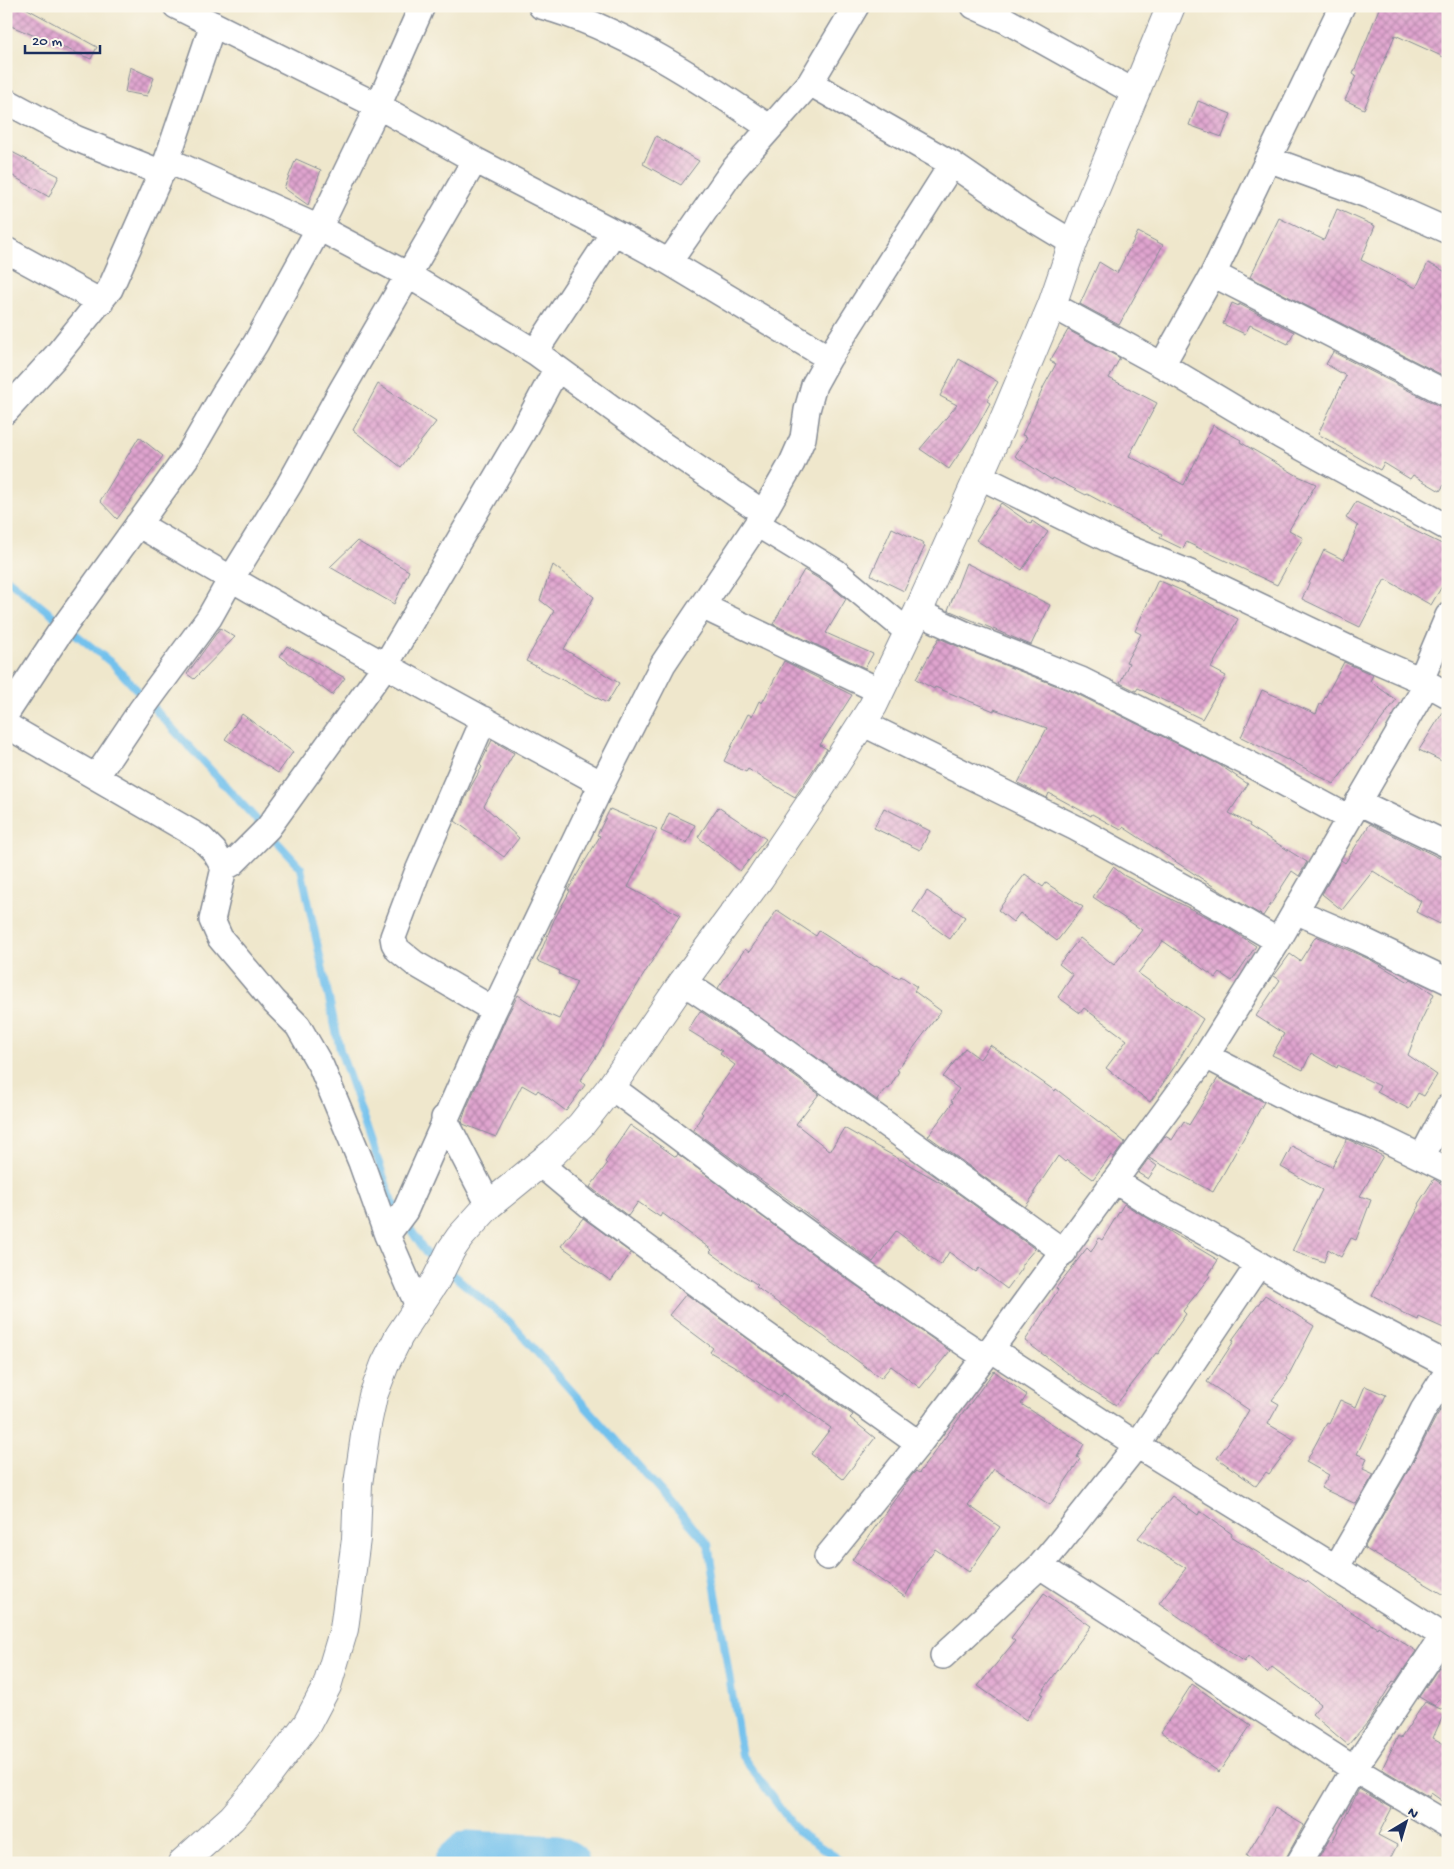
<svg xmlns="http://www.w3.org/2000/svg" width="1454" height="1869" font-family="'Gochi Hand',sans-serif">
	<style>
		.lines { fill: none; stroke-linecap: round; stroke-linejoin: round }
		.stream { stroke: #72c1ed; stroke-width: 8 }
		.river { stroke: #72c1ed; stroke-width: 45 }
		.building { fill: url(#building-cross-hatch) }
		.minor-casing { stroke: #858b95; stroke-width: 28 }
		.tertiary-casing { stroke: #858b95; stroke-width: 30 }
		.minor { stroke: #fff; stroke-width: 25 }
		.tertiary { stroke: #fff; stroke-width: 28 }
	</style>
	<defs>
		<pattern id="building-cross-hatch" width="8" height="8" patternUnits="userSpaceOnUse" patternTransform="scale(1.25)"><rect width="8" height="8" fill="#e0a4cf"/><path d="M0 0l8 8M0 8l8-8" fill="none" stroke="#b586ab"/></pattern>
	</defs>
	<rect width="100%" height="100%" fill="#fbf7ec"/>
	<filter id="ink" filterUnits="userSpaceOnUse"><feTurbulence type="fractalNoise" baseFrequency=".02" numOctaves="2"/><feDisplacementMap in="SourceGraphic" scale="10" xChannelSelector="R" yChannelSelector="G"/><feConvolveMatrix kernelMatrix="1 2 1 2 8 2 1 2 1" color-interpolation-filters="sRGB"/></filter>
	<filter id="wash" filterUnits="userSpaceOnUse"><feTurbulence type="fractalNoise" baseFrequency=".0096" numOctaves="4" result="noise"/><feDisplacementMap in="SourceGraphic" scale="20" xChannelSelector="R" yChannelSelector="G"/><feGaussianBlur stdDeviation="1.12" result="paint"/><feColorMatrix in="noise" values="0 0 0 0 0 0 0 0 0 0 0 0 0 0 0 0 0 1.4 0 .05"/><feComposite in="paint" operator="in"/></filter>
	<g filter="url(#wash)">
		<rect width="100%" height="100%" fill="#efe7cc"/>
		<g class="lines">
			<path class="stream" d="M 6,578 L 114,665 L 301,868 L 340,1050 L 392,1201 L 426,1253 L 510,1322 L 708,1544 L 742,1756 L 798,1832 L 845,1863"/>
			<path class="river" d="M 457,1863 L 468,1853 L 557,1858 L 567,1863"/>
		</g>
		<g id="blocks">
			<path class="building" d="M 6,6 L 22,6 L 97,47 L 91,59 L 6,24 Z
				M 1380,6 L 1448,6 L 1448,59 L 1395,35 L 1364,109 L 1345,100 L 1356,76 L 1353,74 Z
				M 130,67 L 154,78 L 147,96 L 125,92 Z
				M 1198,101 L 1231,114 L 1222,137 L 1189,125 Z
				M 656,136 L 699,161 L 681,185 L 643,164 Z
				M 6,149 L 59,176 L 49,197 L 6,172 Z
				M 296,159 L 321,170 L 308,205 L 284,188 Z
				M 1337,209 L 1375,226 L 1361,260 L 1416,288 L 1428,263 L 1448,273 L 1448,378 L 1250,277 L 1279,218 L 1324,240 Z
				M 1138,232 L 1163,245 L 1119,325 L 1080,304 L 1099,262 L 1117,273 Z
				M 1232,303 L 1239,306 L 1239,304 L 1294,332 L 1288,344 L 1250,325 L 1245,334 L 1223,324 Z
				M 1068,330 L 1120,358 L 1109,378 L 1157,403 L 1129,456 L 1184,485 L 1213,425 L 1241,440 L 1240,442 L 1298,476 L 1316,484 L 1289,530 L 1303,538 L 1277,585 L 1186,542 L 1183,549 L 1160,538 L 1162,534 L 1087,494 L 1086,495 L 1053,478 L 1052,480 L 1015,456 L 1027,437 L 1022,435 L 1044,386 L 1056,364 L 1050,361 Z
				M 1333,352 L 1441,407 L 1448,408 L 1448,479 L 1440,491 L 1413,475 L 1410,479 L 1384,463 L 1380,470 L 1318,434 L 1346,376 L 1326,364 Z
				M 959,359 L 998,382 L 987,401 L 990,403 L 977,427 L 949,469 L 920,449 L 957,405 L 940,396 Z
				M 378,384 L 436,422 L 401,467 L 353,430 Z
				M 139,437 L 163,456 L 117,519 L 100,501 Z
				M 1356,502 L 1448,547 L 1448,576 L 1431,605 L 1385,579 L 1360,627 L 1302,599 L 1324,550 L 1344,560 L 1358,526 L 1346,518 Z
				M 1001,503 L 1031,524 L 1032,521 L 1048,532 L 1022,570 L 976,540 Z
				M 892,528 L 924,543 L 923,545 L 925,546 L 904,591 L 871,575 Z
				M 357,541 L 409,571 L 394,604 L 330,567 Z
				M 966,563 L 1050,605 L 1031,645 L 948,610 Z
				M 553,565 L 594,597 L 564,649 L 619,683 L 607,703 L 526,661 L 554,611 L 540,600 Z
				M 804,570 L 828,584 L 846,599 L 826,633 L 873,654 L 865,668 L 773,624 Z
				M 1158,580 L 1205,601 L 1238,619 L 1211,668 L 1226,676 L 1202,719 L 1138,688 L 1136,691 L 1120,683 L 1129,663 L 1126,662 L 1141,634 L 1135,631 Z
				M 220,628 L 235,637 L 194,679 L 187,674 Z
				M 939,638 L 964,649 L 1075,693 L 1218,764 L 1248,784 L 1229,813 L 1250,824 L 1249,826 L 1307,862 L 1299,876 L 1292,871 L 1263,916 L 1222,892 L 1123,827 L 1121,830 L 1092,814 L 1091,816 L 1049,793 L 1047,798 L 1018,783 L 1047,728 L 994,709 L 994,711 L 935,687 L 934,689 L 916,679 Z
				M 287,646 L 345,678 L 332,695 L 280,656 Z
				M 784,661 L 852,695 L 820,745 L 827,749 L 795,797 L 748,769 L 746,772 L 724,761 L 748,714 L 752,716 L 759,701 L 762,703 Z
				M 1344,662 L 1373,675 L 1370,681 L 1396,700 L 1334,784 L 1288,759 L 1287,760 L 1241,737 L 1262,690 L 1316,714 L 1320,704 L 1321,705 Z
				M 1445,709 L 1448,709 L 1448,764 L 1419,750 Z
				M 242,714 L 293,752 L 278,773 L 225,739 Z
				M 492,740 L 514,753 L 484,806 L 519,838 L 504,857 L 455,821 L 470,788 L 482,767 L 480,765 Z
				M 718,807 L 766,839 L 740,871 L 698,837 Z
				M 884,808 L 930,831 L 920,850 L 874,828 Z
				M 610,809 L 657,829 L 628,887 L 680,915 L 624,1007 L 598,1054 L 580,1081 L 585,1085 L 566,1111 L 538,1090 L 536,1093 L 522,1085 L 496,1137 L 463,1124 L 462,1121 L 466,1109 L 507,1016 L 518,995 L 543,1012 L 559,1019 L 577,982 L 559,974 L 560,971 L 537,961 L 554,920 L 570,891 L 568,890 L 600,836 L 597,835 Z
				M 669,813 L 695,825 L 687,843 L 661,831 Z
				M 1370,824 L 1448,862 L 1448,909 L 1440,924 L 1416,912 L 1421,901 L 1373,871 L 1342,910 L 1322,894 L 1341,860 L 1345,863 Z
				M 1113,867 L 1125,876 L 1225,926 L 1256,946 L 1232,981 L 1220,973 L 1216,978 L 1163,941 L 1138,973 L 1203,1019 L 1175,1066 L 1150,1102 L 1106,1068 L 1127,1040 L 1084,1008 L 1080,1013 L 1058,997 L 1073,975 L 1059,964 L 1080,938 L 1114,965 L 1142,930 L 1093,897 Z
				M 1025,874 L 1043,887 L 1046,883 L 1083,907 L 1057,941 L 1020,913 L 1013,922 L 998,910 Z
				M 927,891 L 965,917 L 950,939 L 913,912 Z
				M 777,910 L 816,936 L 819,931 L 875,967 L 876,965 L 899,979 L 901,976 L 917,987 L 914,991 L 941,1011 L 897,1070 L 899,1071 L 889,1089 L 887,1088 L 877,1100 L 718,988 L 745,949 L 749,952 Z
				M 1316,936 L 1371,960 L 1409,982 L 1411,979 L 1434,994 L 1421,1021 L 1408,1055 L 1437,1075 L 1424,1096 L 1418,1093 L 1409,1109 L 1377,1092 L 1380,1086 L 1338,1065 L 1337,1068 L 1311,1053 L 1303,1070 L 1272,1055 L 1284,1034 L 1256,1016 L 1280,980 L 1274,976 L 1290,954 L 1300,961 Z
				M 700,1011 L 744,1040 L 819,1094 L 796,1124 L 830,1151 L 844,1128 L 952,1189 L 1035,1249 L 1022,1264 L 1022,1269 L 1007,1289 L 979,1268 L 976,1272 L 949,1252 L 941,1265 L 896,1231 L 873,1262 L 693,1130 L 703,1114 L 701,1112 L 735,1065 L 720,1054 L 722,1051 L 688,1030 Z
				M 990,1045 L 1055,1091 L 1056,1089 L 1125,1142 L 1114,1157 L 1111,1155 L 1093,1179 L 1067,1160 L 1065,1162 L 1058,1156 L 1034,1192 L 1035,1194 L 1025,1207 L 928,1136 L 953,1102 L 951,1101 L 959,1089 L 943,1077 L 965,1048 L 980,1059 Z
				M 1218,1078 L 1264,1102 L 1213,1192 L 1149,1158 L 1165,1136 L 1172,1140 L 1184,1121 L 1189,1125 Z
				M 630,1125 L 676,1157 L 678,1154 L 834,1270 L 950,1351 L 920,1388 L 891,1366 L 881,1378 L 756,1287 L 758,1285 L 735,1270 L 710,1252 L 712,1250 L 662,1213 L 660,1217 L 638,1202 L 628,1216 L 590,1187 L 607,1164 L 605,1162 Z
				M 1347,1139 L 1383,1156 L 1360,1196 L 1371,1200 L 1356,1240 L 1351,1238 L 1341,1257 L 1328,1249 L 1324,1262 L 1292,1251 L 1322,1190 L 1281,1167 L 1292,1146 L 1332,1167 Z
				M 1148,1159 L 1157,1166 L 1148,1179 L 1138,1173 Z
				M 1434,1179 L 1448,1188 L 1448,1330 L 1419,1317 L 1418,1320 L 1401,1312 L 1401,1311 L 1372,1295 L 1420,1205 L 1418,1204 Z
				M 1124,1204 L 1218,1260 L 1209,1274 L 1210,1276 L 1183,1311 L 1186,1314 L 1158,1354 L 1156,1353 L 1116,1405 L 1084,1385 L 1025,1341 L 1058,1290 L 1056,1288 L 1087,1248 L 1091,1252 L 1099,1238 L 1102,1240 Z
				M 583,1218 L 631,1253 L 611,1281 L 561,1246 Z
				M 686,1294 L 853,1415 L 850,1418 L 875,1438 L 843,1479 L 811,1454 L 831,1428 L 782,1393 L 780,1397 L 734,1366 L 710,1352 L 713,1348 L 669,1315 Z
				M 1265,1295 L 1314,1326 L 1287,1378 L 1288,1379 L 1272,1400 L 1279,1404 L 1268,1424 L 1295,1440 L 1269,1474 L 1266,1472 L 1256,1486 L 1217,1458 L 1236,1432 L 1249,1410 L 1207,1382 L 1234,1341 L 1232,1340 Z
				M 994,1371 L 1027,1395 L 1021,1404 L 1084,1444 L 1077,1457 L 1080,1459 L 1050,1505 L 994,1469 L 968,1505 L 1000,1527 L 969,1572 L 935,1549 L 919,1571 L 905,1597 L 852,1560 L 912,1475 L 916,1471 L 919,1473 Z
				M 1365,1386 L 1386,1395 L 1357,1454 L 1367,1458 L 1363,1469 L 1374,1474 L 1356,1504 L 1321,1488 L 1329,1475 L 1306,1462 L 1327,1423 L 1329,1424 L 1340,1400 L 1356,1407 Z
				M 1448,1398 L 1448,1597 L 1364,1548 L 1409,1469 L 1436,1417 Z
				M 1172,1496 L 1198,1515 L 1200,1511 L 1232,1534 L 1231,1536 L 1306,1582 L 1307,1581 L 1332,1600 L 1377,1628 L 1378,1626 L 1416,1651 L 1395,1682 L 1393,1681 L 1368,1722 L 1348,1745 L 1312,1714 L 1321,1704 L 1272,1667 L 1267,1673 L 1248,1656 L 1244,1662 L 1159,1603 L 1186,1568 L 1138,1538 Z
				M 1044,1593 L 1091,1626 L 1041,1693 L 1043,1694 L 1026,1720 L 978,1686 L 1015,1641 L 1011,1638 Z
				M 1439,1667 L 1448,1673 L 1448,1686 L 1435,1706 L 1419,1697 Z
				M 1192,1684 L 1251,1725 L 1219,1772 L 1161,1732 Z
				M 1425,1702 L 1445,1711 L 1433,1738 L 1448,1746 L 1448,1805 L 1431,1793 L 1429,1797 L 1382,1769 L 1398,1736 L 1401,1738 Z
				M 1359,1789 L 1392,1808 L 1378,1835 L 1397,1845 L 1388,1863 L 1316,1863 L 1329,1840 L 1332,1842 Z
				M 1275,1808 L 1304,1825 L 1287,1856 L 1285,1863 L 1257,1863 L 1246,1856 Z"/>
		</g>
	</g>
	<g filter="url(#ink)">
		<use href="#blocks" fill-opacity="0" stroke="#858b95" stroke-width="1"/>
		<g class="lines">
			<defs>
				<path id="minor" d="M 176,6 L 378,106 L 475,160 L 614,232 L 669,262 L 829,358
					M 541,6 C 620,27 703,82 770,128
					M 974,6 L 1007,21 L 1136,93
					M 810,83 L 952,164 L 1025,214 L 1073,243
					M 6,101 L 75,138 L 162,173
					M 1268,159 L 1367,195 L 1448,231
					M 167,160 L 319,228 L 408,275 L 535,352 L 653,438 L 762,512
					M 6,250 L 101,302
					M 669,262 L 733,170 L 810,83 L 856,6
					M 1213,274 L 1448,394
					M 1052,305 L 1162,365 L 1281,436 L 1448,528
					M 535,352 L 614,232
					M 1162,365 L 1213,274 L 1342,6
					M 6,411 L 55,357 L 110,289 L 167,160 L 213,24
					M 979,476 L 1118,544 L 1190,573 L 1352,650 L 1421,680 L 1448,695
					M 138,524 C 290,615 447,699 602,784
					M 757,524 L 836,572 L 908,632
					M 702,606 L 880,691
					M 918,612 L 969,636 L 1081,680 L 1253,766 L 1349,818
					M 1421,680 L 1448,616
					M 6,714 L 58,635 L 189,454 L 223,395 L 256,343 L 319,228 L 378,106 L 422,6
					M 484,719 L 417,873 L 393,937 L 394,943 L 398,950 L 414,963 L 494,1010
					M 862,723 L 1076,828 L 1232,914 L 1278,941
					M 6,725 L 201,838 L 214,851 L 224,868 L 212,920 L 220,938 L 273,1001 L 298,1026 L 321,1066 L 361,1162 L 387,1235 L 418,1306
					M 96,777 L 141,710 L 209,618 L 231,579 L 289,485 L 341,391 L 475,160
					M 1358,802 L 1448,845
					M 224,868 L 233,863 L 268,828 L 385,666 L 521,435 L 557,368
					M 1295,911 L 1358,938 L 1448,981
					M 683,982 L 752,1028 L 1064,1252
					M 1206,1056 L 1303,1106 L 1380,1137 L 1448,1170
					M 611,1087 C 734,1178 857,1273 985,1357
					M 444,1118 L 489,1205
					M 1422,1157 L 1448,1107
					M 540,1164 L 589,1205 L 755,1327 L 919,1444
					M 1115,1181 L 1153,1205 L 1209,1235 L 1289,1282 L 1448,1365
					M 387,1235 L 405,1211 L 494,1010 L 602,784 L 663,664 L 757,524 L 792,463 L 803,438 L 807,410 L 814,385 L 829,358 L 952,164
					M 991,1349 L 1137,1445 L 1336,1568 L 1448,1639
					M 827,1557 L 919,1444 L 991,1349 L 1206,1056 L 1278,941 L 1427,684
					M 1040,1566 L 1354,1769 L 1448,1825
					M 1336,1568 L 1397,1462 L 1423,1410 L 1448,1371
					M 943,1656 L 1040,1566 L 1060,1542 L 1137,1445 L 1259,1264
					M 1299,1863 L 1354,1769 L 1443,1636"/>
				<path id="tertiary" d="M 182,1863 L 232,1818 L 263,1782 L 307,1724 L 327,1686 L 344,1629 L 356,1539 L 358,1484 L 366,1429 L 373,1396 L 385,1364 L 399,1336 L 436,1280 L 451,1250 L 460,1237 L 489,1205 L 554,1152 L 581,1125 L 611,1087 L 683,982 L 760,878 L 821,787 L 873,706 L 918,612 L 1002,424 L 1052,305 L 1073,243 L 1171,6"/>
			</defs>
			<use href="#minor" class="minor-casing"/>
			<use href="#tertiary" class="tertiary-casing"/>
			<use href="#minor" class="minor"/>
			<use href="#tertiary" class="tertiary"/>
		</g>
	</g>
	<rect width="1454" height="1869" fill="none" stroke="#fbf7ec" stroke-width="25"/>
	<g transform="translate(1406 1822) rotate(38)" stroke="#fbf7ec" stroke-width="4" paint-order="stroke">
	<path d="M0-4L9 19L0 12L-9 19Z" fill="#1b2f5e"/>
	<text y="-8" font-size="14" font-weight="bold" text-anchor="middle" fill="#1b2f5e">N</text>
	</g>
	<path d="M25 45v8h75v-8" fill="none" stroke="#1b2f5e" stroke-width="2.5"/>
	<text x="32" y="45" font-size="15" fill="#1b2f5e" stroke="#fbf7ec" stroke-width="4" paint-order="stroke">20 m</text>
</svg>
